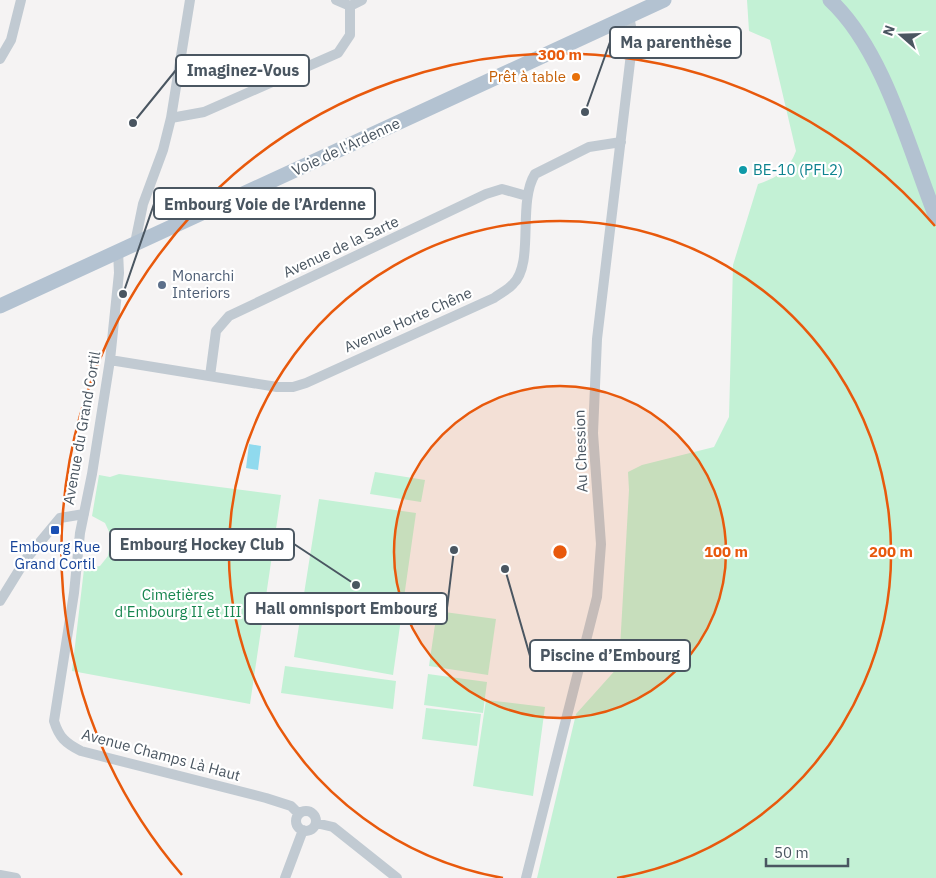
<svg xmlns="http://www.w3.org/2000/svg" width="936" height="878" font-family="'IBM Plex Sans',sans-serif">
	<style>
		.green { fill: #c3f1d5 }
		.water { fill: #90daee }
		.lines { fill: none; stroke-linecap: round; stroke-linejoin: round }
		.street { stroke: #c1cad2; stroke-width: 10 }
		.primary { stroke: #b3c2d1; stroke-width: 15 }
		.ring { fill: none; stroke: #e8590c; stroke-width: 2.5 }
		.food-dot { fill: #e8710a; stroke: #fff; stroke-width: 2 }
		.culture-dot { fill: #0f9aa8; stroke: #fff; stroke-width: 2 }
		.service-dot { fill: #5c6f8a; stroke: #fff; stroke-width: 2 }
		.transit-dot { fill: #1a4fb4; stroke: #fff; stroke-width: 2 }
		.labels { text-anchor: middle; stroke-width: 4.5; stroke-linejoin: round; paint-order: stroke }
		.food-label { font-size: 15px; fill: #c56008; stroke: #fff; text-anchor: end }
		.street-label { font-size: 15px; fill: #4a5661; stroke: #fff }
		.culture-label { font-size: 15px; fill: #0d838f; stroke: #fff; text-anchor: start }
		.service-label { font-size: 15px; fill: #4e5e75; stroke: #fff; text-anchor: start }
		.transit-label { font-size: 15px; fill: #164399; stroke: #fff }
		.park-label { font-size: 15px; fill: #17864f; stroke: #fff }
		.centre { fill: #e8590c; stroke: #fff; stroke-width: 2.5 }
		.ring-label { font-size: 15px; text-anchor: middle; font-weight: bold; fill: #e8590c; stroke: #fff; stroke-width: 4.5; stroke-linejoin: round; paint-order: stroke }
		.leader { fill: none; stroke: #4a5661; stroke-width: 2 }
		.callout-dot { fill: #4a5661; stroke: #fff; stroke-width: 2 }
		.callout { fill: #fff; stroke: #4a5661; stroke-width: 2 }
		.callout-label { font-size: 16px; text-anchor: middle; font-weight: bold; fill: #4a5661 }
	</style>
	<rect width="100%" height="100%" fill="#f5f3f3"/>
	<path class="green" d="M 747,0 L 936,0 L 936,878 L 537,878 L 576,714 L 619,666 L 629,490 L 628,472 L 642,465 L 714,447 L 729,417 L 733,265 L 758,184 C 777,178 789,170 796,151 L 770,40 L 749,31 Z
		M 375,472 L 425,480 L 421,502 L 370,494 Z
		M 119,474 L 281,495 L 250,704 L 72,671 L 84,569 L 100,566 L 108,556 L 111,536 L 105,523 L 92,516 L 99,475 L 110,477 Z
		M 319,499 L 416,513 L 393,675 L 294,657 Z
		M 437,611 L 496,619 L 488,675 L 429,666 Z
		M 285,666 L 396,681 L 393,709 L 281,693 Z
		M 428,674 L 487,682 L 483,713 L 424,705 Z
		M 486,700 L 545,707 L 533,796 L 473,786 Z
		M 426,708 L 481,714 L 477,746 L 422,739 Z"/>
	<path class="water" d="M 249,444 L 261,446 L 258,470 L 246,468 Z"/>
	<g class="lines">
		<path class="street" d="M 336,0 L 350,6
			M 350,6 L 362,0
			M 0,59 L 11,40 L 21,0
			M 171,118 L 204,112 L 338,53 L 350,35 L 350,6
			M 135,243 L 143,204 L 163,150 L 171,118 L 190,0
			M 118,251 L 119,273 L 110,360 L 92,474 L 80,533 L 74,593 L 54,721 C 59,737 65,743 81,751 L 266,798 L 291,806 L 299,814
			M 110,360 L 277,387 L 293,387 L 306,383 L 494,298 C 500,293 508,290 513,284 C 535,263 517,203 535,174 L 589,147 L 621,142
			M 210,376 L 216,331 L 229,316 L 486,194 L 502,189 L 527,196
			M 0,601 L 26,559 L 60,518 L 84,514
			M296 821a10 10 0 1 1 20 0a10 10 0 1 1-20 0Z
			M 316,823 L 333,827 L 397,878
			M 0,875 L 16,878
			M 285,878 L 303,830
			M 526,878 L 597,597 L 601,544 L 593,433 L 597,339 L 633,37 L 629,16"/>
		<path class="primary" d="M 830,0 C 884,50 909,149 936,217
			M 0,306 L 664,0"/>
	</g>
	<circle cx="560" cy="552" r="166" fill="#e8590c" fill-opacity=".12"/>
	<g class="ring">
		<circle cx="560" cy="552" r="166"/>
		<path d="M503 878A331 331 0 1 1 617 878"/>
		<path d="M182 875A497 497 0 0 1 935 226"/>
	</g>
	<circle class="food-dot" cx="576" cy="77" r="5"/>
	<circle class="culture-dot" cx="743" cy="170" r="5"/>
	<circle class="service-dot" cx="162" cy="285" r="5"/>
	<rect class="transit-dot" x="50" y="525" width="10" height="10" rx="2.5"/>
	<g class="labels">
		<g class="food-label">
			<text x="566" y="82">Prêt à table</text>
		</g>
		<g class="street-label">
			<text transform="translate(346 147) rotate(-25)" y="5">Voie de l'Ardenne</text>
			<text transform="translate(341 247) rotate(-25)" y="5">Avenue de la Sarte</text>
			<text transform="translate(408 320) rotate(-24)" y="5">Avenue Horte Chêne</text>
			<text transform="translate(82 428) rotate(-80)" y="5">Avenue du Grand Cortil</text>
			<text transform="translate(581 451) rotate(-92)" y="5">Au Chession</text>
			<text transform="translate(161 755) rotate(15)" y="5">Avenue Champs Là Haut</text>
		</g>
		<g class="culture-label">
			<text x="753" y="175">BE-10 (PFL2)</text>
		</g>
		<g class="service-label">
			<text x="172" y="281">Monarchi<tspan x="172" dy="17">Interiors</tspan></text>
		</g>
		<g class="transit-label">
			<text x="55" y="552">Embourg Rue<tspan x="55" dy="17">Grand Cortil</tspan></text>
		</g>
		<g class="park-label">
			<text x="178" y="600">Cimetières<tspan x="178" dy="17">d'Embourg II et III</tspan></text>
		</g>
	</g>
	<circle cx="560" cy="552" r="8" class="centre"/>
	<g class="ring-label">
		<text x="560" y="60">300 m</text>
		<text x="726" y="557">100 m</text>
		<text x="891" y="557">200 m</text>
	</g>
	<path class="leader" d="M585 112L610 42M133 123L176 70M123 294L154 204M356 585L294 544M454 550L447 608M505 569L530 656"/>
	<g class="callout-dot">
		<circle cx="585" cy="112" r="5"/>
		<circle cx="133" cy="123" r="5"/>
		<circle cx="123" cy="294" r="5"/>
		<circle cx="356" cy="585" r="5"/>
		<circle cx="454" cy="550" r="5"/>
		<circle cx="505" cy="569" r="5"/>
	</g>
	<g class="callout">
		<rect x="610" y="27" width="131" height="31" rx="5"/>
		<rect x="176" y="55" width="133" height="31" rx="5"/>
		<rect x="154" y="188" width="221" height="31" rx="5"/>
		<rect x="110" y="529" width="184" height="31" rx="5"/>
		<rect x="245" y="593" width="202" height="31" rx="5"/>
		<rect x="530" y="640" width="160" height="31" rx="5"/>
	</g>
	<g class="callout-label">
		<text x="676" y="48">Ma parenthèse</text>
		<text x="243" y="76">Imaginez-Vous</text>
		<text x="265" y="210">Embourg Voie de l’Ardenne</text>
		<text x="202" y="550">Embourg Hockey Club</text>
		<text x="346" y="614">Hall omnisport Embourg</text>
		<text x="610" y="661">Piscine d’Embourg</text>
	</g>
	<g transform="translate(901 35) rotate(290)" stroke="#ffffff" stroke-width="4" paint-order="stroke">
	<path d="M0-4L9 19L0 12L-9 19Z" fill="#4a5661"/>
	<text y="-8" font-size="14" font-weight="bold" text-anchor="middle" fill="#4a5661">N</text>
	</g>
	<path d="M766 858v8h82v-8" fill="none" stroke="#4a5661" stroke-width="2.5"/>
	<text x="774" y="858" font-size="15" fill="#4a5661" stroke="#ffffff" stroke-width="4" paint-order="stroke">50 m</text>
</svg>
